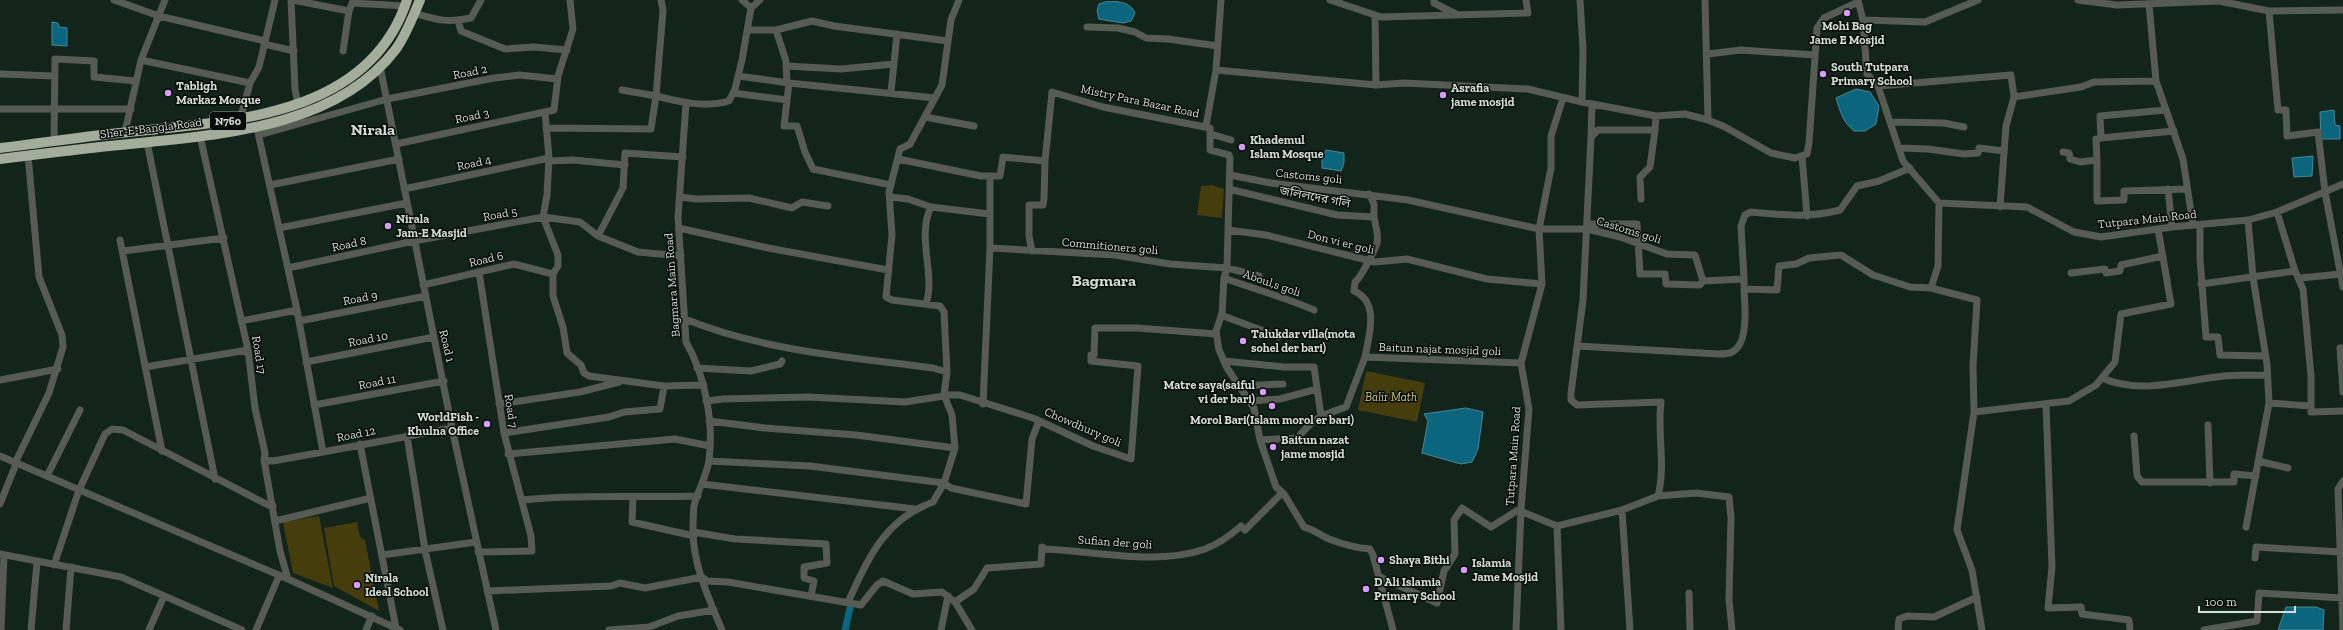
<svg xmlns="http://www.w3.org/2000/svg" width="2343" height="630" font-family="'Zilla Slab','Noto Sans Bengali',serif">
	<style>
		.green { fill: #453e0c }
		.water { fill: #0a657d; stroke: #468998 }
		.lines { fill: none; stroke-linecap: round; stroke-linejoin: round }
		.canal { stroke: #0a657d; stroke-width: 7 }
		.minor { stroke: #565b53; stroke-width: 7 }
		.highway { stroke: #a3ad9b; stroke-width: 10 }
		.poi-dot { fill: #d89bf8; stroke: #050b08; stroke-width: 1.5 }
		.labels { text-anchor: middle; stroke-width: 3; stroke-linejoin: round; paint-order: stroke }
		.shield { fill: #050b08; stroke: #959e99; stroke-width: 1 }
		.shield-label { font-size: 11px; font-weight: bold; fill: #d3ddd7 }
		.poi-label { font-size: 12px; font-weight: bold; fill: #d3ddd7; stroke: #050b08; text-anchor: start }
		.street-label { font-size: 12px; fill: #d3ddd7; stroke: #050b08 }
		.park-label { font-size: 12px; font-style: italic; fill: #d5c76c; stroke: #050b08 }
		.district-label { font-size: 16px; font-weight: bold; fill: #d3ddd7; stroke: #050b08 }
	</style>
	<rect width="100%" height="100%" fill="#13241b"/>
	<path class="green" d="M 1212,185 L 1224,189 L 1222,218 L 1197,215 L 1201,186 Z
		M 1366,371 L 1425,383 L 1417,422 L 1358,410 Z
		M 319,516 L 333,588 L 293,573 L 283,522 Z
		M 357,522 L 360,537 L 365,540 L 379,611 L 334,586 L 324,528 Z"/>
	<path class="water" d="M 1105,2 C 1116,1 1130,1 1135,13 L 1131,21 L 1123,23 L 1099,19 L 1097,11 L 1099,4 Z
		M 52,22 L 58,23 L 59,27 L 67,28 L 67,46 L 52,45 Z
		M 1856,89 L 1870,92 L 1879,106 L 1876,124 L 1865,131 L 1854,131 C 1842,121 1841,113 1836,98 Z
		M 2334,110 L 2335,125 L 2340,126 L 2340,139 L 2321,139 L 2320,112 Z
		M 1326,150 L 1344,153 L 1344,163 L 1341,171 L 1322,168 L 1322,158 Z
		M 2313,156 L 2312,176 L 2294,177 L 2292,158 Z
		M 1466,408 L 1483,412 L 1478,449 L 1472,462 L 1461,464 L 1422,453 L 1428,421 L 1424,414 Z
		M 2286,607 L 2316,607 L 2324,610 L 2323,630 L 2278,630 Z"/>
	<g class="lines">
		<path class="canal" d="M 845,630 L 850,608"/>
		<path class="minor" d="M 114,0 L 159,16 L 265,41
			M 291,0 L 295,89 L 298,104
			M 293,0 L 349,11 L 352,3 L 405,6
			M 661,0 L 663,10 L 656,96 C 680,102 705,108 729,101 L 735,89 L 742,60 L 751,8 L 760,0
			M 742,0 L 751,8
			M 1330,0 L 1381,17 L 1528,13 L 1526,0
			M 1434,0 L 1434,3 L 1456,14
			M 1580,0 L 1583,49 L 1582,102
			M 1705,0 L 1708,120
			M 1858,0 L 1863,20 L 1867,74 L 1878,86 L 1903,161 L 1939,203 L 2027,207 L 2074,232 L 2101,237 L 2172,227 L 2248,220 L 2277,212 L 2343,184
			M 2078,0 L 2117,5 L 2219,1 L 2269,11 L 2343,10
			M 2149,4 L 2156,81 L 2183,159 L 2193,225
			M 2269,11 L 2278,110 L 2286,110 L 2287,136 L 2318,132 L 2325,192 L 2343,287
			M 414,13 C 438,20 446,23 471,18 L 481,0
			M 1375,15 L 1376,85
			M 458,20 L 461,31 L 505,49 L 534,47 L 567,50
			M 1863,20 L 1925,22 L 1978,0
			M 1087,27 L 1118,28 L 1135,32 L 1146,38 L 1168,39 L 1218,46
			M 748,30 L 776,30 L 786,61 L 787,83
			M 776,30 L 812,21 L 834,26 L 948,41
			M 264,44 L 294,51
			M 343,51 L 349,11
			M 1708,54 L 1741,50 L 1815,55
			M 141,60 L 250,83
			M 380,66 L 452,428 L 496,630
			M 786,66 L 841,69 L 894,64
			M 1216,70 L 1376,85 L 1404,83 L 1528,89 L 1582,102 L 1656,116 L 1685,114 L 1708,120 L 1725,127 L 1771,153 L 1795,158 L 1807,154 L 1809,143 L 1817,28 L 1824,18 L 1858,2
			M 0,74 L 55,76
			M 738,76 L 789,83
			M 1878,86 L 2011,75 L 2014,97
			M 891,92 L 897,34
			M 733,93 L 787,100
			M 686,103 L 678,217 L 686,342 C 705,375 714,422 709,460 C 707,476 697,491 694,506 C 693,514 693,523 693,531 C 693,565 709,599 722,630
			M 0,109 L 131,109
			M 545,112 L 549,158 L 547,195 L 543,217 L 558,255 L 558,266 L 553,274 L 553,296 L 563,327 L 567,353 L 581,365 L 584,373 L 589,376 L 664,386 L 704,385
			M 925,117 L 974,126
			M 240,120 L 250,83 L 259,67 L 275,0
			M 1891,122 L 1944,123 L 1964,127
			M 1206,126 L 1216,70 L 1221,0
			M 257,128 L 297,310 L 323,452
			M 546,128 L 651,129 L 656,96 L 622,90
			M 125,132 L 141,60 L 165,0
			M 1211,134 L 1231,140
			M 259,135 L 387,99 L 494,78 L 520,75 L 557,79
			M 200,136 L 248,350 L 255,408 L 265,453 L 264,460 L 280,551 L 288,579
			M 1591,137 L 1592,104
			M 2101,138 L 2174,131
			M 54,142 L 55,59 L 94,61 L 94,77 L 136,81
			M 147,142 L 215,479
			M 396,144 L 554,110 L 558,76 L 573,29 L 570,0
			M 1899,148 L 1928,149 L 1964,154 L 1978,153 L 1979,148 L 2004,151
			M 2063,152 L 2069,153 L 2070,159 L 2080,162 L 2097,160 L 2096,139 L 2101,138 L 2100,116 L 2166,110
			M 1802,156 L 1807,216
			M 898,159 L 981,176 L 1000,176 L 1003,157 L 1045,161
			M 2097,160 L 2097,201 L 2124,200 L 2124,191 L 2187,189
			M 549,161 L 573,160 L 625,165
			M 1230,175 L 1271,183 L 1408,200 L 1539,229 L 1587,229 L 1620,237 L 1667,254 L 1695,255 L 1703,281 L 1744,279 L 1744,289 L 1777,290 L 1779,266 L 1796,264 L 1809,258 L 1841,255 L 1873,275 L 1910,287 L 1931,288
			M 270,185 L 399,159
			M 891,185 L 813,169 L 805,152 L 797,126 L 784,126 L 789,83 L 935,98
			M 404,189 L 549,158
			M 1229,189 L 1337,215 L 1374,217 L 1374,204 L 1369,194
			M 2168,189 L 2172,227
			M 681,197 L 696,199 L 749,198 L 792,208 L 802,202 L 828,206
			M 890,197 L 908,199 L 931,207 L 990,214
			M 1641,199 L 1640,177 L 1650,167 L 1655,130
			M 1939,203 L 1938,266 L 1931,288 L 1977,300 L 1973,366 L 1974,412 L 1957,530 L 1972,570 L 1982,630
			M 2000,207 L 2006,126 L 2014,97 L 2081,87 L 2094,82 L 2156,81
			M 2277,212 L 2295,271 L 2303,289 L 2311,376 L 2311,412 L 2343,411
			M 1588,224 L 1637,224 L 1640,274 L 1665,274 L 1666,284 L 1700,285 L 1703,281
			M 2200,225 L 2200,258 L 2206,337 L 2218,337 L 2220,355 L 2265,356
			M 279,228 L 407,203
			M 679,228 L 768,248 L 888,270
			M 1228,230 L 1266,235 L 1375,262 L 1407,259 L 1487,279 L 1542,284
			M 598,236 L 623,188 L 625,153 L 683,157
			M 120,240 L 162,451
			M 990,248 L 1115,255 L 1170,264 L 1227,268 L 1259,276
			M 123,251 L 224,238
			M 1032,251 L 1029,236 L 1029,205 L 1043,205 L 1044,199 L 1045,161 L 1052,92 L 1103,107 L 1210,128 L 1210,150 L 1229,155 L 1230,158 L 1227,268 L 1224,278 L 1222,314 L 1216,331 L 1219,350 L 1227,368 L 1254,408 L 1260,440 L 1276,487 L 1284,494 L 1304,527 C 1315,530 1319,535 1329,539 C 1342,544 1356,548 1370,549 L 1373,555 L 1393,630
			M 288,268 L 414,241 L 543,217 L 580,222 L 598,236 L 638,252 L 681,256
			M 2071,273 L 2105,269 L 2106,273 L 2120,271 L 2121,265 L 2163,256
			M 1224,278 C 1254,289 1284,297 1314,310
			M 2300,278 L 2341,274
			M 1744,279 L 1741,226 L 1745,215 L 1751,212 C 1782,215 1809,218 1840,210 L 1857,186 L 1879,181 L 1910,168
			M 2201,284 L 2295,271
			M 423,285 L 514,264 L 553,274
			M 926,304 C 936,275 916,237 931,207
			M 1221,315 L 1279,337
			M 685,319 C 764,351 850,357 933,368 L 947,372
			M 241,321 L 297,310
			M 299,321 L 426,296
			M 1577,346 L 1719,354 C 1723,354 1728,354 1732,352 C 1749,344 1745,305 1744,289
			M 2343,348 L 2340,348 L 2343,392
			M 1365,357 C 1369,335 1380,302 1354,291 L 1355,282 C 1360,279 1375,250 1377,243 C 1379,235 1375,224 1374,217
			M 1224,361 L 1284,367 L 1314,367 L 1321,416
			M 306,362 L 434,337
			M 145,367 L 248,350
			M 697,368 L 751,371 L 780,364 L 782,361
			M 2102,378 C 2140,395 2185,380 2224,376 C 2238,375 2253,375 2267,375
			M 0,380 L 58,369
			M 1239,386 L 1283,384
			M 944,395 L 960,395 L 1033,418 L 1093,446 L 1131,459 L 1138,366 L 1091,361 L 1091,355 L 1094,355 L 1095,328 L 1137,328 L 1216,334
			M 706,401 L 723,399 L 808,397 L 905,402 L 944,396
			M 1249,401 L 1280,399 L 1317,389
			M 2269,403 L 2311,406
			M 499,404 L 580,392 L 619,382
			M 983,404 L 990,248 L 990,176
			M 2046,404 L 2052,567 L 2048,608 L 2081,607 L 2082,614 L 2129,620 L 2130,630
			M 314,405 L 444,381
			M 1974,412 L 2069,401 L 2096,385 L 2115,362 L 2121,314 L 2171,304 L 2158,229
			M 709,421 L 765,428 L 856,435 L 955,448
			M 2208,425 L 2210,483
			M 504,433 L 609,417 L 624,412 L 660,409 L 664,386
			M 407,436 L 425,550 L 443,630
			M 2134,436 L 2137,476 L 2142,482 L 2234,482 L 2234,474 L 2256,476
			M 1260,440 L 1298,438 C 1312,418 1323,415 1346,407 L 1365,357 L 1521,363
			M 360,444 L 396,628
			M 508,454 L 675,439 L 710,446
			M 0,456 L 288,579 L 400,630
			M 264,460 L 273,461 L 323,452 L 452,428
			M 709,461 L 810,466 L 944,483 L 951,488 L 1026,504 L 1032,439 L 1039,421
			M 2258,461 L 2288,468
			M 15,463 L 49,393 L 63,347 L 62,335 L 39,277 L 28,155
			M 47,476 L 80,410
			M 702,484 L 915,509
			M 1658,496 L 1696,493 L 1729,497 L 1731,518 L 1729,599 L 1732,630
			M 633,498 L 632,522 L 694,536
			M 522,500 C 580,494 639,498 698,496
			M 0,504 L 16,464
			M 1622,510 L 1630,630
			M 275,521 L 371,498
			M 1557,526 L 1561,630
			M 2246,527 L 2269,403 L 2267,364 L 2253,277 L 2248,220
			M 693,532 L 735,539 L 826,544 L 827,563 L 804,567 L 804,578 L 814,581 L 811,596
			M 478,552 L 532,551 L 531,536 L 504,433 L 479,272
			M 0,554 L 121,577 L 242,630
			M 382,555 L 476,542
			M 2255,558 L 2256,547 L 2341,552
			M 54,565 L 79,490 L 105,434 L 112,429 L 123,430 L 268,505 L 273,506
			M 1380,577 L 1437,603 L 1444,571 L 1455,554 L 1454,520 L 1462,508 L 1491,527 L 1518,510 L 1557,526 L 1622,510 L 1658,496 C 1666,465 1657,433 1661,402 L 1577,405 L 1571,400 L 1571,393 L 1583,300 L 1591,137 L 1598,130 L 1655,130 L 1656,116
			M 487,591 L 611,586 L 620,583 L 645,588 L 702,577 L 707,581 L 728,582 L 861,605 L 877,585 L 883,581 L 913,594 L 942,592 L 955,602 L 972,630
			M 1689,593 L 1690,630
			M 848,602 C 869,557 884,520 933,502 L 944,483 L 955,448 L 952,415 L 944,395 L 947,372 L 944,312 L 940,306 L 892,300 L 886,297 L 892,235 L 889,192 L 900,149 L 910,144 L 942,85 L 951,20 L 959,0
			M 955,602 L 974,589 L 987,568 L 1041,564 L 1042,547 L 1045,549 C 1095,551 1157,566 1205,549 C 1218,544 1231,535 1241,526 L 1245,530 L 1282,493
			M 1,630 L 4,555
			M 31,630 L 37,562
			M 66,630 L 71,567
			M 149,630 L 164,596
			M 256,630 L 279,576
			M 366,630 L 372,616
			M 609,630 L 649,627 L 678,616 L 714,610
			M 941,630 L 948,596
			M 1516,630 L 1521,510 L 1529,409 L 1521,363 L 1542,284 L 1539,229 L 1551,168 L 1551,136 L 1563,98
			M 1898,630 L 1899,619 L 1907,616 L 1934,617 L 1977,597
			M 2204,630 L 2257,621 L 2259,593 L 2343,598
			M 2343,630 L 2338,489 L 2343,481"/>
		<path class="highway" d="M 0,148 C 43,143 86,136 129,132 C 231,121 369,117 407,0
			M 0,159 C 40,154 80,149 120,145 C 213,135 335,130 396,49 C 406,35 413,16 420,0"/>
	</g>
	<g class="poi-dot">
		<circle cx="1847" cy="13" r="4"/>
		<circle cx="1823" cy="74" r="4"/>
		<circle cx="168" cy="93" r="4"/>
		<circle cx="1443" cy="95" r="4"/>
		<circle cx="1242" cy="147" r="4"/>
		<circle cx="388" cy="226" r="4"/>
		<circle cx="1243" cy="341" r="4"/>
		<circle cx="1263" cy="392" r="4"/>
		<circle cx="1272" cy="406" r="4"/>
		<circle cx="487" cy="424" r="4"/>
		<circle cx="1273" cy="447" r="4"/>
		<circle cx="1381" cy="560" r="4"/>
		<circle cx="1464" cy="570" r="4"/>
		<circle cx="357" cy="585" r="4"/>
		<circle cx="1366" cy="589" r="4"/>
	</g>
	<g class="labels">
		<rect class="shield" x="210" y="112" width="36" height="18" rx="3"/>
		<g class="shield-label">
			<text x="228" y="125">N760</text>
		</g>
		<g class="poi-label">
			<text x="1847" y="30" text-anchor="middle">Mohi Bag<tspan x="1847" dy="14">Jame E Mosjid</tspan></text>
			<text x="1831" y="71">South Tutpara<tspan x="1831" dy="14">Primary School</tspan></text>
			<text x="176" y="90">Tabligh<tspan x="176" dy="14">Markaz Mosque</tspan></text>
			<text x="1451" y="92">Asrafia<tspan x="1451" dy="14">jame mosjid</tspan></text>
			<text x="1250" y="144">Khademul<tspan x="1250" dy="14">Islam Mosque</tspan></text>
			<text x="396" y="223">Nirala<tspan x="396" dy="14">Jam-E Masjid</tspan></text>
			<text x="1251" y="338">Talukdar villa(mota<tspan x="1251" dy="14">sohel der bari)</tspan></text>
			<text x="1255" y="389" text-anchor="end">Matre saya(saiful<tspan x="1255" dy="14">vi der bari)</tspan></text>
			<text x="479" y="421" text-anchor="end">WorldFish -<tspan x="479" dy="14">Khulna Office</tspan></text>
			<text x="1272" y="424" text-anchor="middle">Morol Bari(Islam morol er bari)</text>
			<text x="1281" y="444">Baitun nazat<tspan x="1281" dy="14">jame mosjid</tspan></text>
			<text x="1389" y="564">Shaya Bithi</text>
			<text x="1472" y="567">Islamia<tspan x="1472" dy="14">Jame Mosjid</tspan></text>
			<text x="365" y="582">Nirala<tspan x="365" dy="14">Ideal School</tspan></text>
			<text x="1374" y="586">D Ali Islamia<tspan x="1374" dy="14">Primary School</tspan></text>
		</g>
		<g class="street-label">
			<text transform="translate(470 72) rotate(-11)" y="4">Road 2</text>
			<text transform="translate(1140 101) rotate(12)" y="4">Mistry Para Bazar Road</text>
			<text transform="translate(472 116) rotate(-12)" y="4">Road 3</text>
			<text transform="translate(151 128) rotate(-7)" y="4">Sher-E-Bangla Road</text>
			<text transform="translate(474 163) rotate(-12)" y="4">Road 4</text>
			<text transform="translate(1309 176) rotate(6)" y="4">Castoms goli</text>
			<text transform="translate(1315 197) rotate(11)" y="4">জলিলদের গলি</text>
			<text transform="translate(500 214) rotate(-10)" y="4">Road 5</text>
			<text transform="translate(2147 219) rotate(-6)" y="4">Tutpara Main Road</text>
			<text transform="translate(1629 230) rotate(17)" y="4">Castoms goli</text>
			<text transform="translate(1341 242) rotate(14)" y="4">Don vi er goli</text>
			<text transform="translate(349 244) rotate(-12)" y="4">Road 8</text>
			<text transform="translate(1110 246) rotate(5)" y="4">Commitioners goli</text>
			<text transform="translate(486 259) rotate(-13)" y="4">Road 6</text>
			<text transform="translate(1272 283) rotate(19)" y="4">Aboul,s goli</text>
			<text transform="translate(672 285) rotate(-94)" y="4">Bagmara Main Road</text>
			<text transform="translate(360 298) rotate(-11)" y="4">Road 9</text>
			<text transform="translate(368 339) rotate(-11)" y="4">Road 10</text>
			<text transform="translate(447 346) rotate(77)" y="4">Road 1</text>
			<text transform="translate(1440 349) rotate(2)" y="4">Baitun najat mosjid goli</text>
			<text transform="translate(259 355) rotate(81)" y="4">Road 17</text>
			<text transform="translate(377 382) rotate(-11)" y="4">Road 11</text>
			<text transform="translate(511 411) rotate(81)" y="4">Road 7</text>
			<text transform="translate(1083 427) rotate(23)" y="4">Chowdhury goli</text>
			<text transform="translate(356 434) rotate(-11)" y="4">Road 12</text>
			<text transform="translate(1513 456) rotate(-86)" y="4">Tutpara Main Road</text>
			<text transform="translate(1115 542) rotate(4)" y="4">Sufian der goli</text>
		</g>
		<g class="park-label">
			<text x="1391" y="401">Balir Math</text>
		</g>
		<g class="district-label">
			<text x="373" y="135">Nirala</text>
			<text x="1104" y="286">Bagmara</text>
		</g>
	</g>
	<path d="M2199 606v6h96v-6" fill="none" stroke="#d3ddd7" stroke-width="2"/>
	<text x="2205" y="606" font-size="12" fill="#d3ddd7" stroke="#050b08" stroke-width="3" paint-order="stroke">100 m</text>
</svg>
